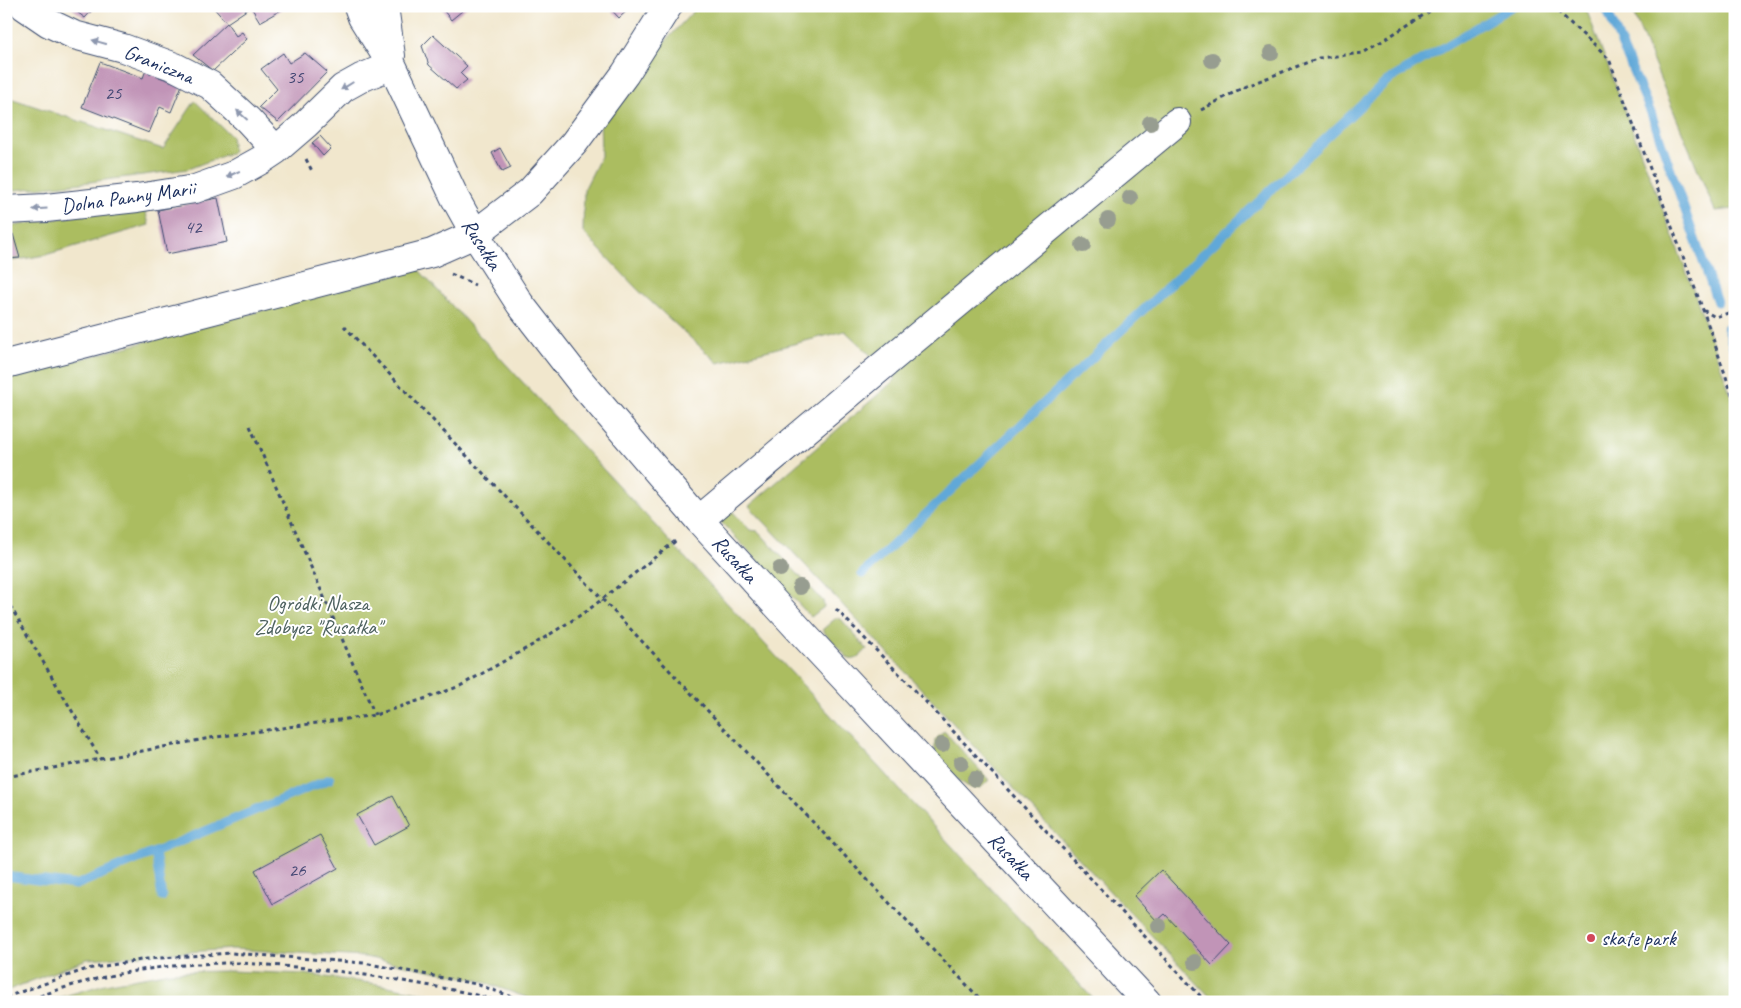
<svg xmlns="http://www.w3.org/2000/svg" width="1741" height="1008" font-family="Caveat,sans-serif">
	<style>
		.green { fill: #abbd61; stroke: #637660 }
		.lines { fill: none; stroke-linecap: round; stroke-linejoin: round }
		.stream { stroke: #61a8d8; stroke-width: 9 }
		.building { fill: #c194b7 }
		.minor-casing { stroke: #3b4b6f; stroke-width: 30 }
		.path { stroke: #3b4b6f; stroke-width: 3; stroke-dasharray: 4 4; stroke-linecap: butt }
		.minor { stroke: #fff; stroke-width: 28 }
		.tree { fill: #979d90 }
		.oneway { fill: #8d97ae }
		.poi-dot { fill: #d1495b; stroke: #fff; stroke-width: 2 }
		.labels { text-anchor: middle; stroke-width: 4; stroke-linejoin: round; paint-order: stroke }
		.number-label { font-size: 19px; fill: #444874 }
		.street-label { font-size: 21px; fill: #1b2f5e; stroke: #fff }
		.park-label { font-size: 21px; fill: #4d615f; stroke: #fff }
		.poi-label { font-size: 21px; fill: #1b2f5e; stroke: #fff; text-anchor: start }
	</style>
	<rect width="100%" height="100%" fill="#fff"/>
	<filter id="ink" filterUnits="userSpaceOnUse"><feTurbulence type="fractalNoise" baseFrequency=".02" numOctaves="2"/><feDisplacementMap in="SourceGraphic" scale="10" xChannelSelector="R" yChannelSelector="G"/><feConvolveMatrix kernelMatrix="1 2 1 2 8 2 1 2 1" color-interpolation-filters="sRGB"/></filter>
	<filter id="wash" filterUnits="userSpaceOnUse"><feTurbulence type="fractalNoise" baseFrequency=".0096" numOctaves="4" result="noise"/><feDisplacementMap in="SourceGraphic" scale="20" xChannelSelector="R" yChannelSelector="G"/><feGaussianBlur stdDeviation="1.12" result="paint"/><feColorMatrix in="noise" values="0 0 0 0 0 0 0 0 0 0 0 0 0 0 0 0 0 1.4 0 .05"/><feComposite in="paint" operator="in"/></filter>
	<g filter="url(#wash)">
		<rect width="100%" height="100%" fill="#f1e7cd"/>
		<path class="green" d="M 698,6 L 1585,6 L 1693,289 L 1735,406 L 1735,1002 L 1215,1002 C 1057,838 906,670 749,506 L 896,379 L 845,331 L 718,363 L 638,290 L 583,232 L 584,190 L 601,156 L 600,112 Z
			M 1630,6 L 1735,6 L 1735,209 L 1715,211 Z
			M 7,97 L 163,149 L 195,101 L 231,136 L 233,152 L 188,169 L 82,183 L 6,191 Z
			M 144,205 L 149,225 L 45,255 L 6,262 L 6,227 Z
			M 418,269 L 1096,1002 L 539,1002 L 478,980 L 365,957 L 232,949 L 87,959 L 6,991 L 6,379 Z
			M 731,510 L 750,530 L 758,531 L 823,601 L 824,607 L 811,617 L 719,520 Z
			M 836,618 L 841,619 L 867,649 C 861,655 857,661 849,659 L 822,630 Z
			M 944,731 L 989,780 C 986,783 983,786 980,788 C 965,793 944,764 935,754 L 935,740 Z
			M 230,971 L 304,974 L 377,984 L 470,1002 L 44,1002 L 105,984 L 171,972 Z"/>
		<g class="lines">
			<path class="stream" d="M 1605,6 L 1651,113 L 1717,302
				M 1727,328 L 1735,352
				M 862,574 L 1387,81 L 1513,6
				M 155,852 L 330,779
				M 6,876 L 76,885 L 155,852 L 162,897
				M 179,1001 L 179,1002"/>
		</g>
		<g id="blocks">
			<path class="building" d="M 69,6 L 96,6 L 85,18 Z
				M 212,6 L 288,6 L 260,22 L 251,7 L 227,23 Z
				M 440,6 L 468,6 L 451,20 Z
				M 608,6 L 632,6 L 619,18 Z
				M 227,23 L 236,36 L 242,32 L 247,39 L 213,71 L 193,55 Z
				M 433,35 L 467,66 L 460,73 L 467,80 L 456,89 L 429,65 L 422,46 Z
				M 283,53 L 289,63 L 305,53 L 327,72 L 278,122 L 259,107 L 277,89 L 261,69 Z
				M 100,62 L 143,78 L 146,70 L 160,75 L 159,77 L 182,85 L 171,112 L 160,107 L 149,133 L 82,107 Z
				M 320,136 L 331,148 L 323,156 L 312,143 Z
				M 500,148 L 511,168 L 502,172 L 492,153 Z
				M 218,198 L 227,242 L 167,254 L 158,210 Z
				M 6,234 L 13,234 L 20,258 L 6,259 Z
				M 393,796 L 409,826 L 374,845 L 357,815 Z
				M 320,835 L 338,868 L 273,904 L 255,870 Z
				M 1161,870 L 1231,945 L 1212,965 L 1165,914 L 1157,921 L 1134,896 Z"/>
		</g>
	</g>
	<g filter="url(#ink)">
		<use href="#blocks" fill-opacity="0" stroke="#3b4b6f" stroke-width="1"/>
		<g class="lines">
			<defs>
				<path id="minor" d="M 24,6 L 49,23 L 74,35 L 123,48 L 175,67 L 210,85 L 248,120 L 276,150
					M 358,6 L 362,17 L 392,65 L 455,198 L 475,234 L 520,304 L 580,381 L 699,520 L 805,636 L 1147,1002
					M 384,6 L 391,56
					M 6,210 L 46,208 L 137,198 L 195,189 L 234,175 L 261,160 L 276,150 L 305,125 L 343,88 L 361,78 L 392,65
					M 6,364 L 432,253 L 475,234 L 530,192 L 574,143 L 625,74 L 668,6
					M 699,520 L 881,367 L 1177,122"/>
			</defs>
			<use href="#minor" class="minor-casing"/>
			<path class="path" d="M 1552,6 L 1609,59 L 1703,310 L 1735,403
				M 1201,110 L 1246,86 L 1319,58 L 1363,53 L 1438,6
				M 306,159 L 312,171
				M 451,274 L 475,285
				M 1703,310 L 1715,317 L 1735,311
				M 344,326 L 983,1002
				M 250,426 L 375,715
				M 6,599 L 101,760
				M 836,609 L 912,687 L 1206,1002
				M 6,777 L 216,737 L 375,715 L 430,697 L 460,686 L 536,643 L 587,611 L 678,539
				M 6,997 L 87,969 L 147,959 L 231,953 L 364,963 L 476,984 L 527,1002
				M 25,1002 C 90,975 163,963 233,963 C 249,963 266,965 282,966 C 323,969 363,974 403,981 C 435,987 468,991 499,1002"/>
			<use href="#minor" class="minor"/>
		</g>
		<g class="tree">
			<circle cx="1271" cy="53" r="8"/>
			<circle cx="1212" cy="60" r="8"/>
			<circle cx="1150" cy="123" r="8"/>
			<circle cx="1130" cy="198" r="8"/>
			<circle cx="1108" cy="220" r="8"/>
			<circle cx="1083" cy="245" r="8"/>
			<circle cx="780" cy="569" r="8"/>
			<circle cx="800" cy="587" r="8"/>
			<circle cx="942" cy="745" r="8"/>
			<circle cx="961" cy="763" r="8"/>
			<circle cx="975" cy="779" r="8"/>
			<circle cx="1159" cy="926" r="8"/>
			<circle cx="1195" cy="962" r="8"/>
		</g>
		<defs><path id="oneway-solid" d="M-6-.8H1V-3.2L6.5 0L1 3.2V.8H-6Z" transform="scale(1.25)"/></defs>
		<g class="oneway">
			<use href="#oneway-solid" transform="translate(99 42) rotate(-164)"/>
			<use href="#oneway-solid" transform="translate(347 86) rotate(148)"/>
			<use href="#oneway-solid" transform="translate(242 115) rotate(-138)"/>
			<use href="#oneway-solid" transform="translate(233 174) rotate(156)"/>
			<use href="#oneway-solid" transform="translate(40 209) rotate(177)"/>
		</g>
	</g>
	<circle class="poi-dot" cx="1591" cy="938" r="5"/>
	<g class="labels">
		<g class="number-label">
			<text x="295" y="83">35</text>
			<text x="113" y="99">25</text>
			<text x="193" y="233">42</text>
			<text x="297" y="876">26</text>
		</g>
		<g class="street-label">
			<text transform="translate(159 64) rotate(22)" y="7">Graniczna</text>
			<text transform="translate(128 197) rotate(-8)" y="7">Dolna Panny Marii</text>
			<text transform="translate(482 244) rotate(58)" y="7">Rusałka</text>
			<text transform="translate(735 559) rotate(48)" y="7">Rusałka</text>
			<text transform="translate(1011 856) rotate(47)" y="7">Rusałka</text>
		</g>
		<g class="park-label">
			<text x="318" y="610">Ogródki Nasza<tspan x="318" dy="24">Zdobycz "Rusałka"</tspan></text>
		</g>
		<g class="poi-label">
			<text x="1601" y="945">skate park</text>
		</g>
	</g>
	<rect width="1741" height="1008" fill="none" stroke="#fff" stroke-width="25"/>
</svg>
